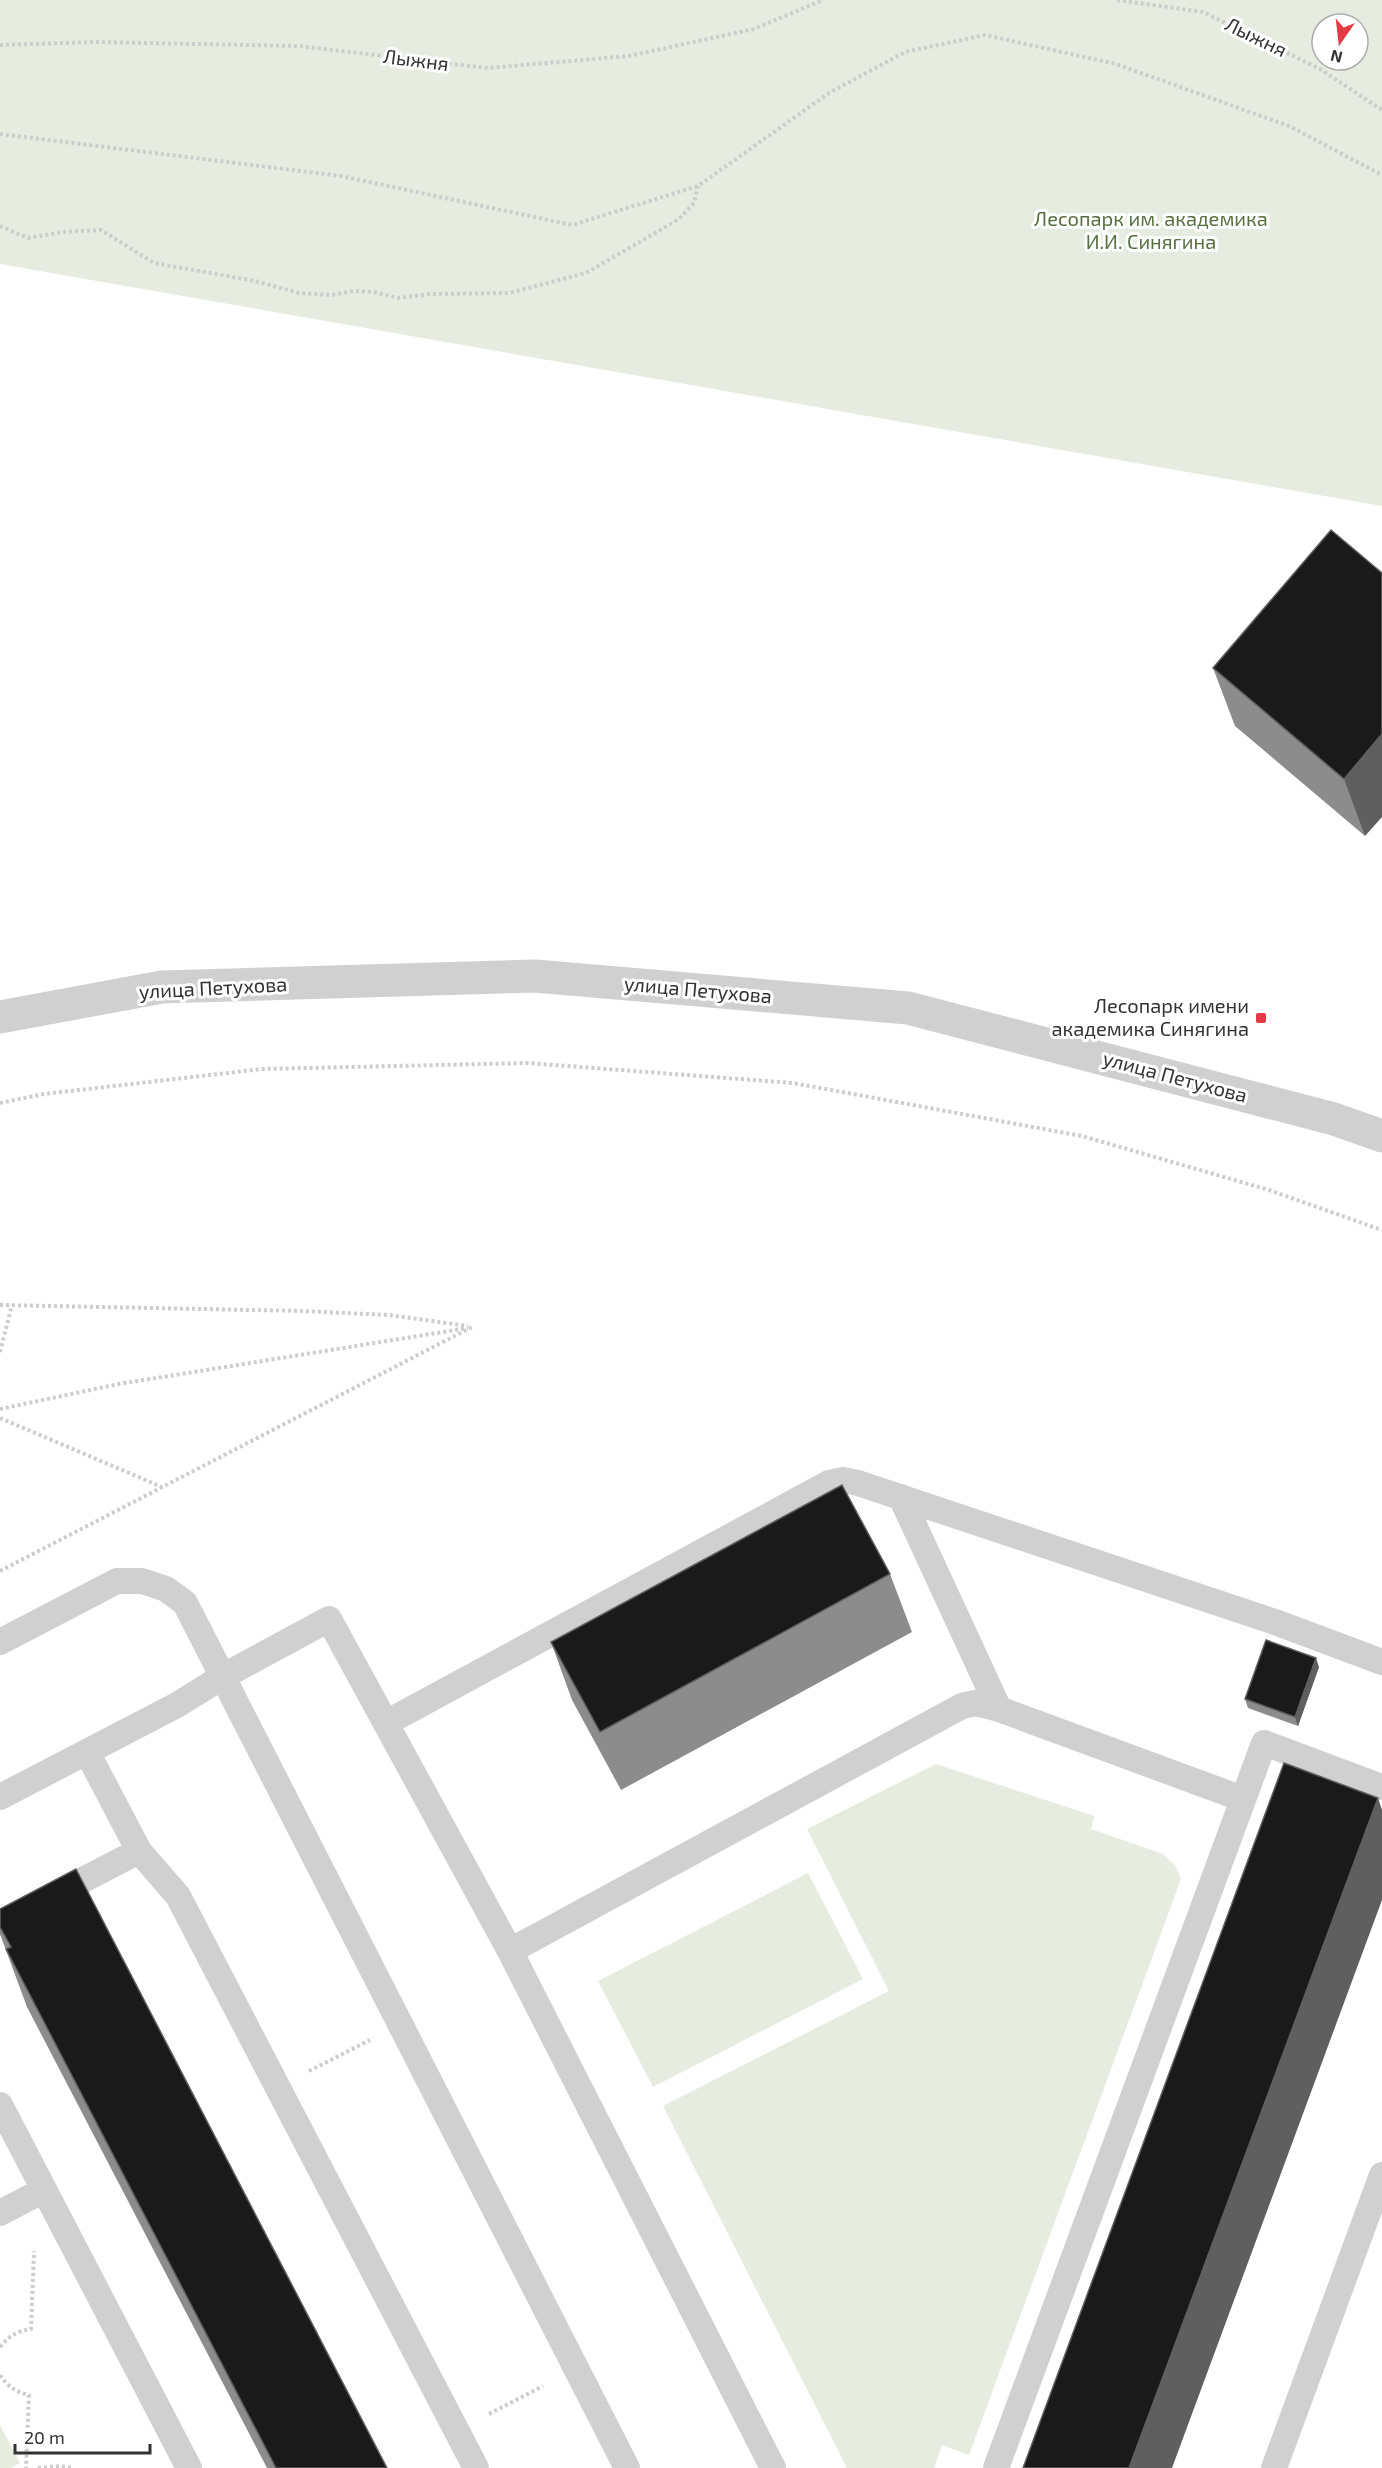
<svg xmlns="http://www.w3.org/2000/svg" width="1382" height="2468" font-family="'Exo 2',sans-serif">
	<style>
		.green { fill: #e6ecdf; fill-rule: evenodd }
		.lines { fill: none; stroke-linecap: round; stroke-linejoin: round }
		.path { stroke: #cdcdcd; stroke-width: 4; stroke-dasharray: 3 3; stroke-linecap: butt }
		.service { stroke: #d0d0d0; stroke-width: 26 }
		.minor { stroke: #d0d0d0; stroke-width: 33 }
		.wall { fill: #8c8c8c }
		.shaded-wall { fill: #5f5f5f }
		.building { fill: #1a1a1a; stroke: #5f5f5f; stroke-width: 1.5 }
		.poi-dot { fill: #e63946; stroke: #fff; stroke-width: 2 }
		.labels { text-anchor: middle; stroke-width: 6; stroke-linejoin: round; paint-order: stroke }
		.street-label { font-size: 20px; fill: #333; stroke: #fff }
		.park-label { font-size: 20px; fill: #56703f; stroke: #fff }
		.poi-label { font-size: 20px; fill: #333; stroke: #fff; text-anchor: end }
	</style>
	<rect width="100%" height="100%" fill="#fff"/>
	<path class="green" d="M 0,0 L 1382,0 L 1382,506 L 0,264 ZM 1322,24 L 1358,24 L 1358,60 L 1322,60 Z
		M 936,1764 L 1094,1816 L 1091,1829 L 1163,1854 L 1175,1865 L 1181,1879 L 969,2455 L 942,2445 L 934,2468 L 847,2468 L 663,2106 L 889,1991 L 807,1829 Z
		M 808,1873 L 863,1979 L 653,2087 L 598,1981 Z
		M 0,2425 L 20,2463 L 11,2468 L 0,2468 Z"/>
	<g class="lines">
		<path class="path" d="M 1117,0 L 1203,12 L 1320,69 L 1382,110
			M 0,45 L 96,42 L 298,46 L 488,68 L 629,56 L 754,29 L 823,0
			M 0,134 L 341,176 L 572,225 L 698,186 L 829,93 L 905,52 L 985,35 L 1116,64 L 1289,126 L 1382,175
			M 0,226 L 28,238 L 63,232 L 101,230 L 154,263 L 255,281 L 299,293 L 331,295 L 353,291 L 374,292 L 398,298 L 431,294 L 509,293 L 586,273 L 679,219 L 694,203 L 698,186
			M 0,1103 L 44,1094 L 262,1069 L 527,1063 L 793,1083 L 1082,1136 L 1269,1190 L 1382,1230
			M 0,1305 L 302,1311 L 389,1315 L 468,1326
			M 0,1352 L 12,1305
			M 0,1409 L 119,1384 L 468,1328
			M 0,1418 L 162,1487
			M 0,1571 L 472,1327
			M 309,2071 L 370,2040
			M 0,2347 C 9,2336 17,2331 31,2329 L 34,2251
			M 0,2375 C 8,2387 16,2392 29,2395 L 26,2468
			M 489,2414 L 543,2386
			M 38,2468 L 61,2466 L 73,2468"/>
		<path class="service" d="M 901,1497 L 999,1709 L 1243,1799
			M 0,1642 L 117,1581 L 142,1581 L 166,1589 L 185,1603 L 627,2468
			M 386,1723 L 829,1483 L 843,1480 L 858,1483 L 1275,1622 L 1382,1662
			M 0,1797 L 177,1705 L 222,1677 L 329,1619 L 510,1951 L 962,1706 L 975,1703 L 999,1709
			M 139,1851 L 178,1896 L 476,2468
			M 0,1923 L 139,1851 L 87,1752
			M 510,1951 L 773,2468
			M 0,2105 L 189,2468
			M 0,2213 L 44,2190
			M 996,2468 L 1264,1743 L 1382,1787
			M 1274,2468 L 1382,2175"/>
		<path class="minor" d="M 0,1017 L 162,987 L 535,976 L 908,1008 L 1334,1119 L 1382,1136"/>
	</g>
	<path class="wall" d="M 1331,530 L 1365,836 L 1235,726 L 1213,668 Z
		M 890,1574 L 912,1632 L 621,1790 L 572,1700 L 551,1642 Z
		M 1319,1667 L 1298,1726 L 1248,1708 L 1245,1699 Z
		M 0,1909 L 387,2468 L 267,2468 L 27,2007 L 0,1934 Z"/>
	<path class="shaded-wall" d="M 1382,734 L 1382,817 L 1365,836 L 1344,779 Z
		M 1316,1658 L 1319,1667 L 1298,1726 L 1295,1717 Z
		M 1378,1798 L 1382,1810 L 1382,1900 L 1172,2468 L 1129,2468 Z"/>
	<path class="building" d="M 1331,530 L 1382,573 L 1382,734 L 1344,779 L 1213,668 Z
		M 842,1485 L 890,1574 L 600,1732 L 551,1642 Z
		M 1266,1640 L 1316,1658 L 1295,1717 L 1245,1699 Z
		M 1284,1763 L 1378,1798 L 1129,2468 L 1023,2468 Z
		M 76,1869 L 387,2468 L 276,2468 L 6,1949 L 11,1947 L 0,1927 L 0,1909 Z"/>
	<rect class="poi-dot" x="1255" y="1012" width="12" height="12" rx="3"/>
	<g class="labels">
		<g class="street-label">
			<text transform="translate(1256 37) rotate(26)" y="7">Лыжня</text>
			<text transform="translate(416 60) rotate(7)" y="7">Лыжня</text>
			<text transform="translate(213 988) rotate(-3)" y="7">улица Петухова</text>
			<text transform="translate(698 990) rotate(5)" y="7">улица Петухова</text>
			<text transform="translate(1175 1077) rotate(15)" y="7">улица Петухова</text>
		</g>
		<g class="park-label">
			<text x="1151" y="226">Лесопарк им. академика<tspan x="1151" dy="23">И.И. Синягина</tspan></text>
		</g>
		<g class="poi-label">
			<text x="1249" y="1013">Лесопарк имени<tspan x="1249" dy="23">академика Синягина</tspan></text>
		</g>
	</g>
	<g transform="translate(1340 42) rotate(194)"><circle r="28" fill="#ffffff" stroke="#adadad" stroke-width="1.5"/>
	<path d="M0-4.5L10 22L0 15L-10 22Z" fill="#e63946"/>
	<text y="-9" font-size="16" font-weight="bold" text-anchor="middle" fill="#333333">N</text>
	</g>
	<path d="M15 2444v9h135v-9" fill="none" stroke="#333333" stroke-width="3"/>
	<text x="24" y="2444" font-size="18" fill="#333333" stroke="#ffffff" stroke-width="4.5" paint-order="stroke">20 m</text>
</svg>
